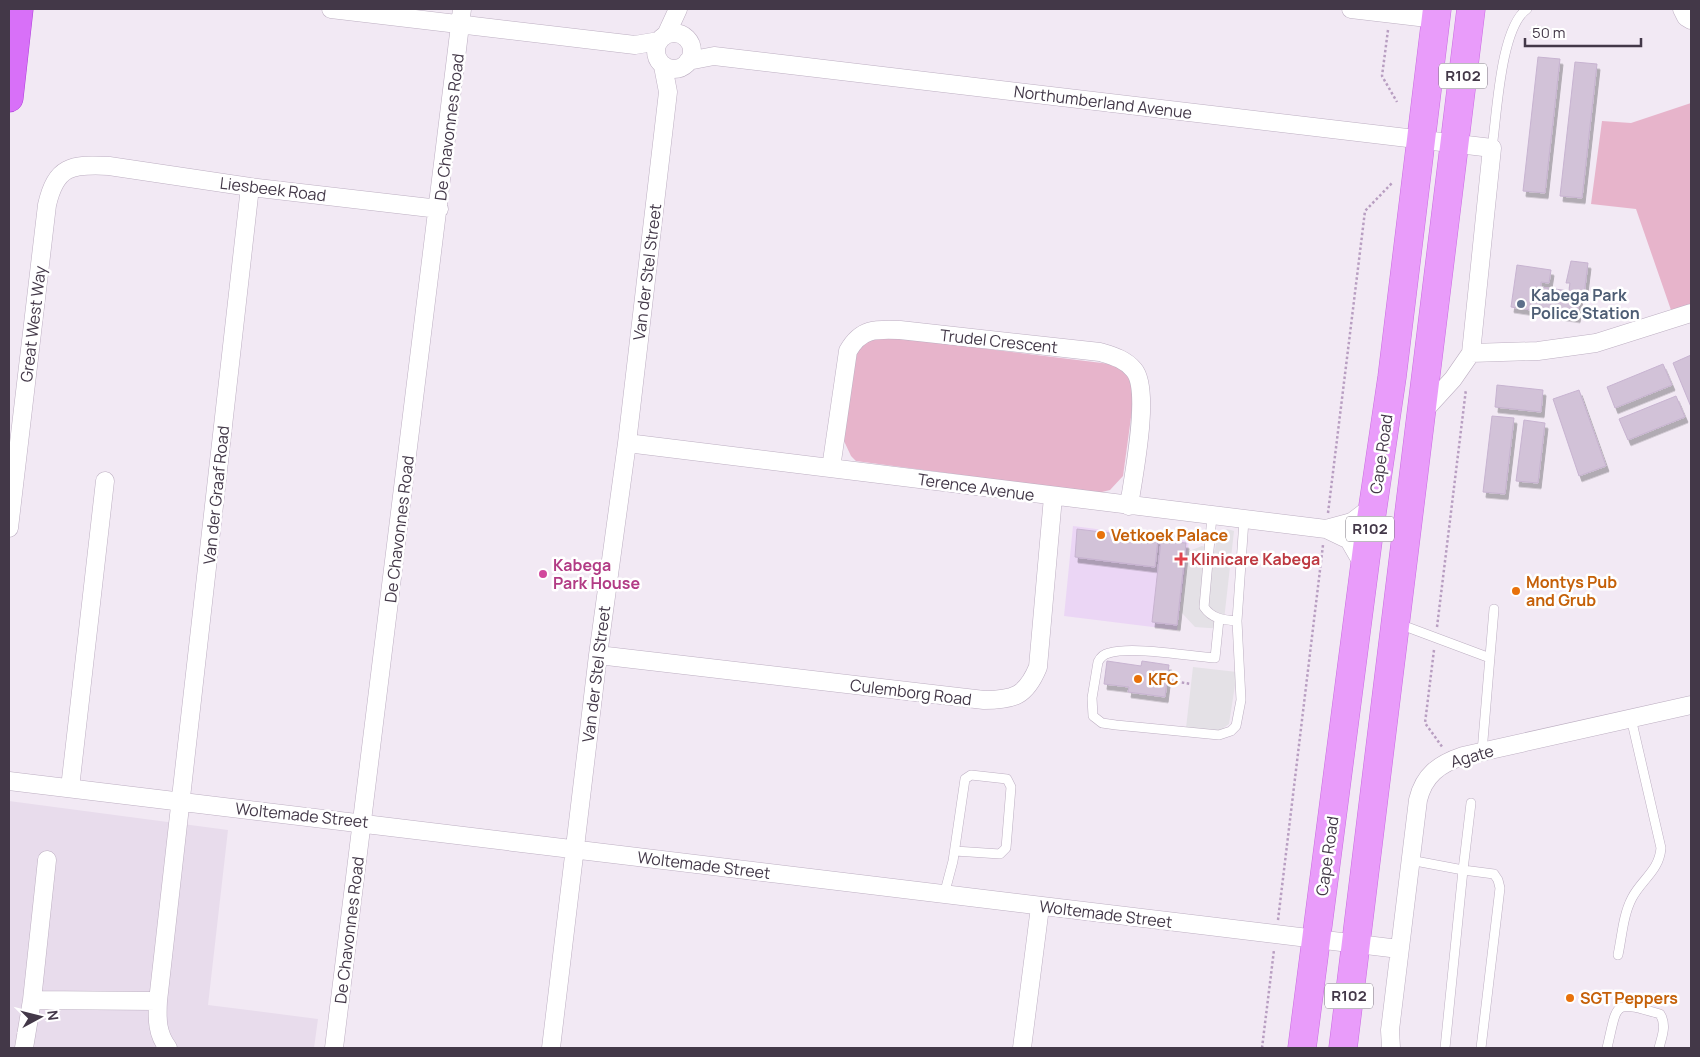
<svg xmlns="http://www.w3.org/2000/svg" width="1700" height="1057" font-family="Manrope,sans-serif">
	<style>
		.residential { fill: #e8dcec }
		.commercial { fill: #ebd6f5 }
		.green { fill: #e7b4cb }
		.parking { fill: #e4e1e6 }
		.building { fill: #d2c2d8; stroke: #c7b3d0; filter: url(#shadow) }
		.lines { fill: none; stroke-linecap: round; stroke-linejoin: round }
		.lane-casing { stroke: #bdafc2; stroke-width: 10 }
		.street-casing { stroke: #bdafc2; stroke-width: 19 }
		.primary-casing { stroke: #c86ce0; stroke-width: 29 }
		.highway-casing { stroke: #ae3fd8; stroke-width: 29 }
		.path { stroke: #b89ec1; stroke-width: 2.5; stroke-dasharray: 2.5 2.5; stroke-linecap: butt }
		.lane { stroke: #fff; stroke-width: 9 }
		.street { stroke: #fff; stroke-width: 18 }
		.primary { stroke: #e99cfa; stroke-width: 28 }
		.highway { stroke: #d870f8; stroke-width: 28 }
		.service-dot { fill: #5c6f8a; stroke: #fff; stroke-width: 2 }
		.food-dot { fill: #e8710a; stroke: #fff; stroke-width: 2 }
		.health-dot { fill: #e0444e; stroke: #fff; stroke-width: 2 }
		.hotel-dot { fill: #d1479c; stroke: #fff; stroke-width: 2 }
		.labels { text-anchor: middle; stroke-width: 5; stroke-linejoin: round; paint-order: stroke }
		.shield { fill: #fff; stroke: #7b747f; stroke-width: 1 }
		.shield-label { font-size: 15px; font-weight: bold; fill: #433848 }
		.street-label { font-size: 16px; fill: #433848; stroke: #fff }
		.service-label { font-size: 16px; font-weight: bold; fill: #4e5e75; stroke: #fff; text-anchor: start }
		.food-label { font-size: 16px; font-weight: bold; fill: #c56008; stroke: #fff; text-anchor: start }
		.health-label { font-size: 16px; font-weight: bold; fill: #be3a42; stroke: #fff; text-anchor: start }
		.hotel-label { font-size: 16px; font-weight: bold; fill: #b23c85; stroke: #fff; text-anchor: start }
	</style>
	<defs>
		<filter id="shadow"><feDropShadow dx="3" dy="5.5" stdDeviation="0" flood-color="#0004"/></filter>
	</defs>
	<rect width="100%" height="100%" fill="#f2e9f4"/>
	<path class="residential" d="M 9,801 L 228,830 L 208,1005 L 318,1019 L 314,1048 L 9,1048 Z"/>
	<path class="commercial" d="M 1073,526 L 1189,541 L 1177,630 L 1064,616 Z"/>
	<path class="green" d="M 1691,103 L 1691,304 L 1671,310 L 1636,209 L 1591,204 L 1602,121 L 1631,123 Z
		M 880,336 L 1110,364 L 1125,370 L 1135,388 L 1123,476 L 1110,490 L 1098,493 L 856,461 L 851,456 L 844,441 L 854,353 L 865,340 Z"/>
	<path class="parking" d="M 1227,529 L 1234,531 L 1223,629 L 1195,627 L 1182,613 L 1189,551 L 1202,546 L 1215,550 L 1216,542 Z
		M 1193,667 L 1237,672 L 1229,724 L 1218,732 L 1186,728 Z"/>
	<path class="building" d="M 1538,57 L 1560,59 L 1545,193 L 1523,191 Z
		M 1575,62 L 1597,64 L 1582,198 L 1560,196 Z
		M 1571,261 L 1588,263 L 1584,295 L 1580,295 L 1577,317 L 1511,307 L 1517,265 L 1551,270 L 1549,283 L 1541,282 L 1541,287 L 1569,291 L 1570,283 L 1566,283 Z
		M 1691,355 L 1691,407 L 1673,363 Z
		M 1663,364 L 1672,385 L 1615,408 L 1607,387 Z
		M 1497,385 L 1543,390 L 1541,412 L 1495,407 Z
		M 1579,390 L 1606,466 L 1579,476 L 1553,399 Z
		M 1676,396 L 1685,417 L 1628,440 L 1619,419 Z
		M 1492,416 L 1514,418 L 1505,494 L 1483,492 Z
		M 1524,420 L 1545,423 L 1538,483 L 1516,481 Z
		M 1077,529 L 1158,539 L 1155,567 L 1075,557 Z
		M 1161,541 L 1186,543 L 1177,625 L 1152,622 Z
		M 1107,661 L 1141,666 L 1142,661 L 1169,665 L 1165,697 L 1128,692 L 1129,687 L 1104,684 Z"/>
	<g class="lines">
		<defs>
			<path id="lane" d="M 1492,148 C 1497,115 1500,28 1527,9
				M 1212,516 L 1204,607 C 1212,619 1224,620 1237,621
				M 1219,619 L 1215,658 C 1188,656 1133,646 1109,653 C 1104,654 1100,658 1098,662 L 1092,698 L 1093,716 L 1102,723 L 1116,725 L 1219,735 L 1231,731 L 1236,726 L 1241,700 L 1237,621 L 1244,520
				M 1399,624 L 1490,658
				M 1482,752 L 1494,609
				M 1410,860 L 1463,870 L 1471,803
				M 944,895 L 953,861 L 965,779 L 971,775 L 1007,779 L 1011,787 L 1006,848 L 1000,854 L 955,851
				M 1618,955 C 1622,936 1623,915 1632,898 C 1642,879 1659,871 1661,848 L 1631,718
				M 1445,1048 L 1463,870 L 1494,874 L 1498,880 L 1500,888 L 1481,1048
				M 1607,1048 C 1618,1002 1612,1000 1660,1014 C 1667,1025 1662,1036 1659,1048"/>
			<path id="street" d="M 331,9 L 635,45 L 659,41
				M 1351,9 L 1436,19
				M 1682,9 L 1686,17 L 1691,20
				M656 51a18 18 0 1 1 36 0a18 18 0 1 1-36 0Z
				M 666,35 L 678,9
				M 688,61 L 714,56 L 1492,148 L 1471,353 L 1453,379 L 1421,414
				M 1471,353 L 1538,351 L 1596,343 L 1691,313
				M 627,443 L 1326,529 L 1349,540 L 1364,566
				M 831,468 L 848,351 C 861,328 876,329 900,330 L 1100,352 C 1113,356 1125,359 1134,370 C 1151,390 1133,478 1129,506
				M 9,528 L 47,205 C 56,166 71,164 109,166 L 250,187 L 439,209
				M 1326,529 L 1352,522 L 1373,506
				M 598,655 L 984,700 C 1014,700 1026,696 1038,667 L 1053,497
				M 9,781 L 1399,949
				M 70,788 L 105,481
				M 32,1000 L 158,1001
				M 24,1048 L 32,1000 L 47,860
				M 168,1048 C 157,1034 157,1019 158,1001 L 250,187
				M 334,1048 L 462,9
				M 551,1048 L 598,655 L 627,443 L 668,92 L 663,66
				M 1022,1048 L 1040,907
				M 1391,1048 L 1390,1030 L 1418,800 C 1424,775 1439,764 1463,756 L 1691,705"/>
			<path id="primary" d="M 1302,1048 L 1369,533 L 1392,377 L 1437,9
				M 1343,1048 L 1471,9"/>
			<path id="highway" d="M 9,98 L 19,9"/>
		</defs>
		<use href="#lane" class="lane-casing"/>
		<use href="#street" class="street-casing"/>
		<use href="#primary" class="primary-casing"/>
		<use href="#highway" class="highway-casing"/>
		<path class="path" d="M 1388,30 L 1382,76 L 1397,102
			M 1328,513 L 1365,211 L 1393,182
			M 1437,627 L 1466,389
			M 1434,650 L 1425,723 L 1443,748
			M 1167,680 L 1191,684
			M 1278,920 L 1323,545
			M 1262,1048 L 1274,950"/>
		<use href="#lane" class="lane"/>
		<use href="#street" class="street"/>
		<use href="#primary" class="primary"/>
		<use href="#highway" class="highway"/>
	</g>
	<circle class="service-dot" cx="1521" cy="304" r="5"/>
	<g class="food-dot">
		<circle cx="1101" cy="535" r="5"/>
		<circle cx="1516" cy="591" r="5"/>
		<circle cx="1138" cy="679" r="5"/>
		<circle cx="1570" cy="998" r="5"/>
	</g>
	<path class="health-dot" d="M1178.5 551.5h5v5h5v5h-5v5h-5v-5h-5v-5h5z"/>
	<circle class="hotel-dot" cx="543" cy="574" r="5"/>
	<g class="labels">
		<g class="shield">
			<rect x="1439" y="63.5" width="48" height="25" rx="4"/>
			<rect x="1346" y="516.5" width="48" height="25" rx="4"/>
			<rect x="1325" y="983.5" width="48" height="25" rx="4"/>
		</g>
		<g class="shield-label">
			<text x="1463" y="81">R102</text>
			<text x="1370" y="534">R102</text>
			<text x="1349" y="1001">R102</text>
		</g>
		<g class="street-label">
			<text transform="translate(1103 102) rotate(7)" y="6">Northumberland Avenue</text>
			<text transform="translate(449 127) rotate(-83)" y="6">De Chavonnes Road</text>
			<text transform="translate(273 189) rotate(7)" y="6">Liesbeek Road</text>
			<text transform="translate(647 272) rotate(-83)" y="6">Van der Stel Street</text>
			<text transform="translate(33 324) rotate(-83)" y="6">Great West Way</text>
			<text transform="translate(999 341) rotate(6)" y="6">Trudel Crescent</text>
			<text transform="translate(1381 454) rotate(-82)" y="6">Cape Road</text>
			<text transform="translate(976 487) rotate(8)" y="6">Terence Avenue</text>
			<text transform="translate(216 495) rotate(-84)" y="6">Van der Graaf Road</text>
			<text transform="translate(399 529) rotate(-83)" y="6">De Chavonnes Road</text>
			<text transform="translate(596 674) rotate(-83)" y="6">Van der Stel Street</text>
			<text transform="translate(911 692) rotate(7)" y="6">Culemborg Road</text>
			<text transform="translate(1472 756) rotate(-16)" y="6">Agate</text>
			<text transform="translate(302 815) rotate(6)" y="6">Woltemade Street</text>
			<text transform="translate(1327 856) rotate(-82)" y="6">Cape Road</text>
			<text transform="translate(704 865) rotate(7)" y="6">Woltemade Street</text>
			<text transform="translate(1106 914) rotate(7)" y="6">Woltemade Street</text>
			<text transform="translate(349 930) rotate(-83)" y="6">De Chavonnes Road</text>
		</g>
		<g class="service-label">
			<text x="1531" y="301">Kabega Park<tspan x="1531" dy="18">Police Station</tspan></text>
		</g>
		<g class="food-label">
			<text x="1111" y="541">Vetkoek Palace</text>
			<text x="1526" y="588">Montys Pub<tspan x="1526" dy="18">and Grub</tspan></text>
			<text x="1148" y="685">KFC</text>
			<text x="1580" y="1004">SGT Peppers</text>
		</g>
		<g class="health-label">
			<text x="1191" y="565">Klinicare Kabega</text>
		</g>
		<g class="hotel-label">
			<text x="553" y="571">Kabega<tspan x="553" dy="18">Park House</tspan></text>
		</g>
	</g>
	<rect width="1700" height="1057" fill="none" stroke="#433848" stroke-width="20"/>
	<g transform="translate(40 1017) rotate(83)" stroke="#ffffff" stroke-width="4" paint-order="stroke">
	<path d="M0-4L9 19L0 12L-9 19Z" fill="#433848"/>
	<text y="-8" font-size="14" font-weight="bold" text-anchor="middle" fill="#433848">N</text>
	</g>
	<path d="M1525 38v8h116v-8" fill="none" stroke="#433848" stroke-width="2.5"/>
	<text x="1532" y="38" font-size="15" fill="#433848" stroke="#ffffff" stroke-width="4" paint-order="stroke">50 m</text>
</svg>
